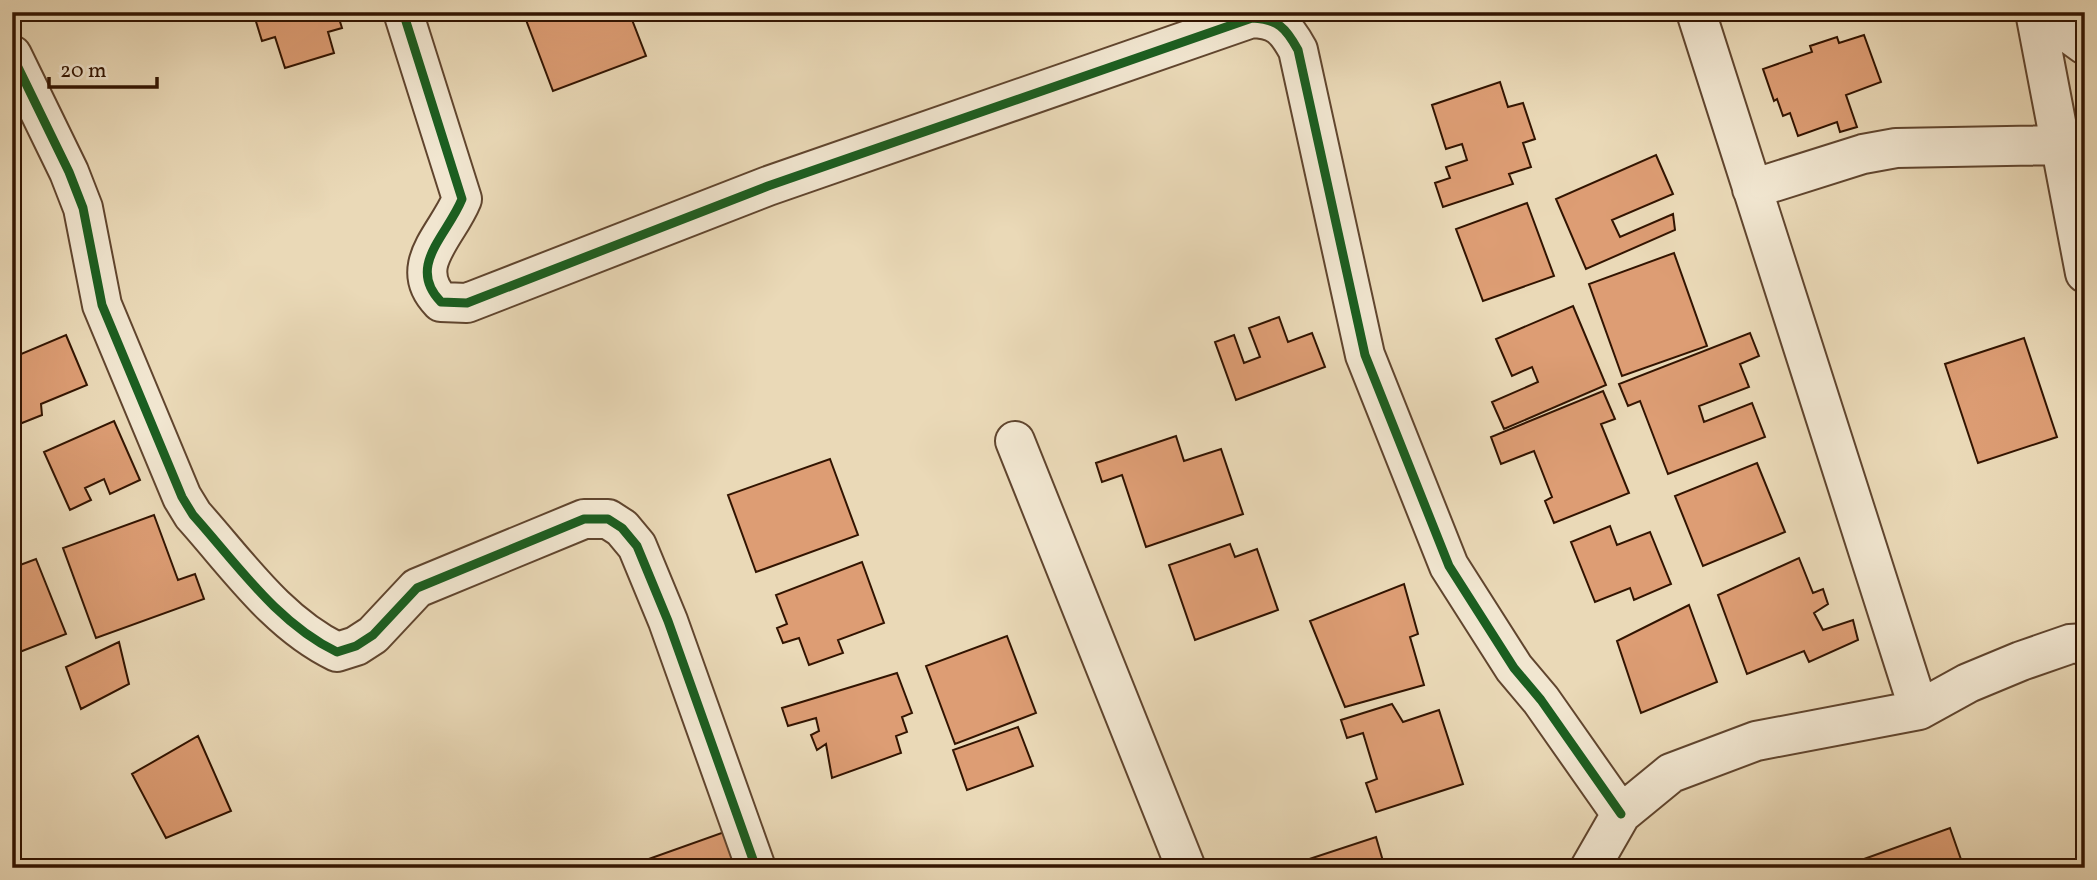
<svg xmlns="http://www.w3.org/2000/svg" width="2097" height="880" font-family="Vollkorn,serif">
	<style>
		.building { fill: #dd9d74; stroke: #321401; stroke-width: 2 }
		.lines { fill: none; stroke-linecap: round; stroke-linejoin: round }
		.minor-casing { stroke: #60452e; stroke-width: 42 }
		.minor { stroke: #f1e6d0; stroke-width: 38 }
		.cycleway-casing { stroke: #f1e6d0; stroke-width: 13 }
		.cycleway { stroke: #1b5e20; stroke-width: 9 }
	</style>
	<rect width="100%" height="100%" fill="#ead9b7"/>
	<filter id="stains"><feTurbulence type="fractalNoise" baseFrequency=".00286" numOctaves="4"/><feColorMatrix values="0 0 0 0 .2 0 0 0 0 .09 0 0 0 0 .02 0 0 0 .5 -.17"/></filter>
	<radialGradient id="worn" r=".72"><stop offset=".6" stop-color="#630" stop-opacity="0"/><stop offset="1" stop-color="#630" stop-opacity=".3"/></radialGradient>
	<path class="building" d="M 253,12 L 337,12 L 342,28 L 328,32 L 334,53 L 285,68 L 275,37 L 262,41 Z
		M 523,12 L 629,12 L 646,56 L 553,91 Z
		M 1864,35 L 1881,82 L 1846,95 L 1857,127 L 1840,132 L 1837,122 L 1798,136 L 1790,113 L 1783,116 L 1777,99 L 1774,101 L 1763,69 L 1812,52 L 1810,46 L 1837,37 L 1839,43 Z
		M 1500,82 L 1508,107 L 1523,103 L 1535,139 L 1523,143 L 1531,167 L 1509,174 L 1513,184 L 1443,207 L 1435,183 L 1450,178 L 1446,167 L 1467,160 L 1462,144 L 1446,149 L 1432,105 Z
		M 1656,155 L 1673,194 L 1612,220 L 1620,237 L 1673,214 L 1675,230 L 1586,269 L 1556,199 Z
		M 1527,203 L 1554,276 L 1483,301 L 1456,229 Z
		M 1674,253 L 1707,346 L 1622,376 L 1589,284 Z
		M 1573,306 L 1606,385 L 1504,429 L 1492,402 L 1538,382 L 1532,367 L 1512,376 L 1496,339 Z
		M 1279,317 L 1288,342 L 1312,333 L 1325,367 L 1236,400 L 1215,342 L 1234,335 L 1244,363 L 1260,357 L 1249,328 Z
		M 1750,333 L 1759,356 L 1740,364 L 1749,387 L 1699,406 L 1704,422 L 1752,403 L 1765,437 L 1668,474 L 1640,401 L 1628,406 L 1619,384 Z
		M 66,335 L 87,385 L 41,404 L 42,415 L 12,427 L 12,338 L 19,355 Z
		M 2024,338 L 2057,437 L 1978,463 L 1945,364 Z
		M 1603,391 L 1615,419 L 1601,424 L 1629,493 L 1554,523 L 1545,501 L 1552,497 L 1534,451 L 1501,464 L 1491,437 Z
		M 114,421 L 140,480 L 110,494 L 104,479 L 85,488 L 91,500 L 70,510 L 44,452 Z
		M 1176,436 L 1184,461 L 1221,449 L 1243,514 L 1146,547 L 1122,475 L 1102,482 L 1096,463 Z
		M 830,459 L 858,535 L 756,572 L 728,495 Z
		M 1757,463 L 1785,532 L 1703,566 L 1675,496 Z
		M 154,515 L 178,580 L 195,574 L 204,599 L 96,638 L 63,548 Z
		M 1610,526 L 1617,545 L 1650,532 L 1671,584 L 1634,600 L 1630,588 L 1595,602 L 1571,542 Z
		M 1230,544 L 1235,557 L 1257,549 L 1278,610 L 1195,640 L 1169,565 Z
		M 1799,558 L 1813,593 L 1823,589 L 1828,604 L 1814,613 L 1823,630 L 1853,620 L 1858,640 L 1809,662 L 1804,651 L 1747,674 L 1718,595 Z
		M 36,559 L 66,634 L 12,655 L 12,568 Z
		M 862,562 L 884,623 L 838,640 L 843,653 L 809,665 L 799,638 L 783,643 L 777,628 L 787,624 L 776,595 Z
		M 1404,584 L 1418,634 L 1410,637 L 1424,685 L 1345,707 L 1310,621 Z
		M 1689,605 L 1717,682 L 1641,713 L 1617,641 Z
		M 1007,636 L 1036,713 L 955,744 L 926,666 Z
		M 119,642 L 129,684 L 81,709 L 66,667 Z
		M 897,673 L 912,713 L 902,717 L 907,732 L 896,736 L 901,753 L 832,778 L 826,744 L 817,750 L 811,735 L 819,731 L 816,718 L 788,726 L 782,708 Z
		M 1392,704 L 1403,722 L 1439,710 L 1463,784 L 1376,812 L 1366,783 L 1377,779 L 1363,733 L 1347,738 L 1341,720 Z
		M 1018,727 L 1033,766 L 967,790 L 953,750 Z
		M 198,736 L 231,811 L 166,838 L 132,774 Z
		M 1950,828 L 1964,868 L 1839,868 Z
		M 730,830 L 743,868 L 642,868 L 643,861 Z
		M 1376,837 L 1385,868 L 1282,868 Z"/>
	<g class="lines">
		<defs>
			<path id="minor" d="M 403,12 L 462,199 C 447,236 406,266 441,302 L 467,303 L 768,186 L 1252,18 C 1278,19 1286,28 1298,50 L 1365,355 L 1449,566 L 1514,668 L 1541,700 L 1621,814
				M 1696,12 L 1919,710
				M 2035,12 L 2085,273
				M 2039,12 L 2085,45
				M 12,55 L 69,172 L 83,208 L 102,305 L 182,497 L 193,515 C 237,564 277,623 337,652 L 356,646 L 373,635 L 417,588 L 584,519 L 608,519 L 622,528 L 637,546 L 668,621 L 756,868
				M 1752,189 L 1863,154 L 1896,148 L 2061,145
				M 1015,441 L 1186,868
				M 1590,868 L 1621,814 L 1671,773 L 1756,741 L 1919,710 L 1968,683 L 2021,661 L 2070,644 L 2085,643"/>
		</defs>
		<use href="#minor" class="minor-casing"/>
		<use href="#minor" class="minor"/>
		<defs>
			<path id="cycleway" d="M 403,12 L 462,199 C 447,236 406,266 441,302 L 467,303 L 768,186 L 1252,18 C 1278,19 1286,28 1298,50 L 1365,355 L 1449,566 L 1514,668 L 1541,700 L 1621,814
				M 12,55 L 69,172 L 83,208 L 102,305 L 182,497 L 193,515 C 237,564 277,623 337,652 L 356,646 L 373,635 L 417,588 L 584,519 L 608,519 L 622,528 L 637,546 L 668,621 L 756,868"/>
		</defs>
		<use href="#cycleway" class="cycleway-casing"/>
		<use href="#cycleway" class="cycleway"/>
	</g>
	<rect width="2097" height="880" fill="none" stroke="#ead9b7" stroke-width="42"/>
	<rect x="14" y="14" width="2069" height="852" fill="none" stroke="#321401" stroke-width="3.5"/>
	<rect x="21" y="21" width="2055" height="838" fill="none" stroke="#321401" stroke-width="2"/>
	<path d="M49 77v10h108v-10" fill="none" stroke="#321401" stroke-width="3.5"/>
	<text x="60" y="77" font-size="21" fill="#321401" stroke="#f1e6d0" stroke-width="5" paint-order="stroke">20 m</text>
	<rect width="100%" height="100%" filter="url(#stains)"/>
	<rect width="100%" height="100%" fill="url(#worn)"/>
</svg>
